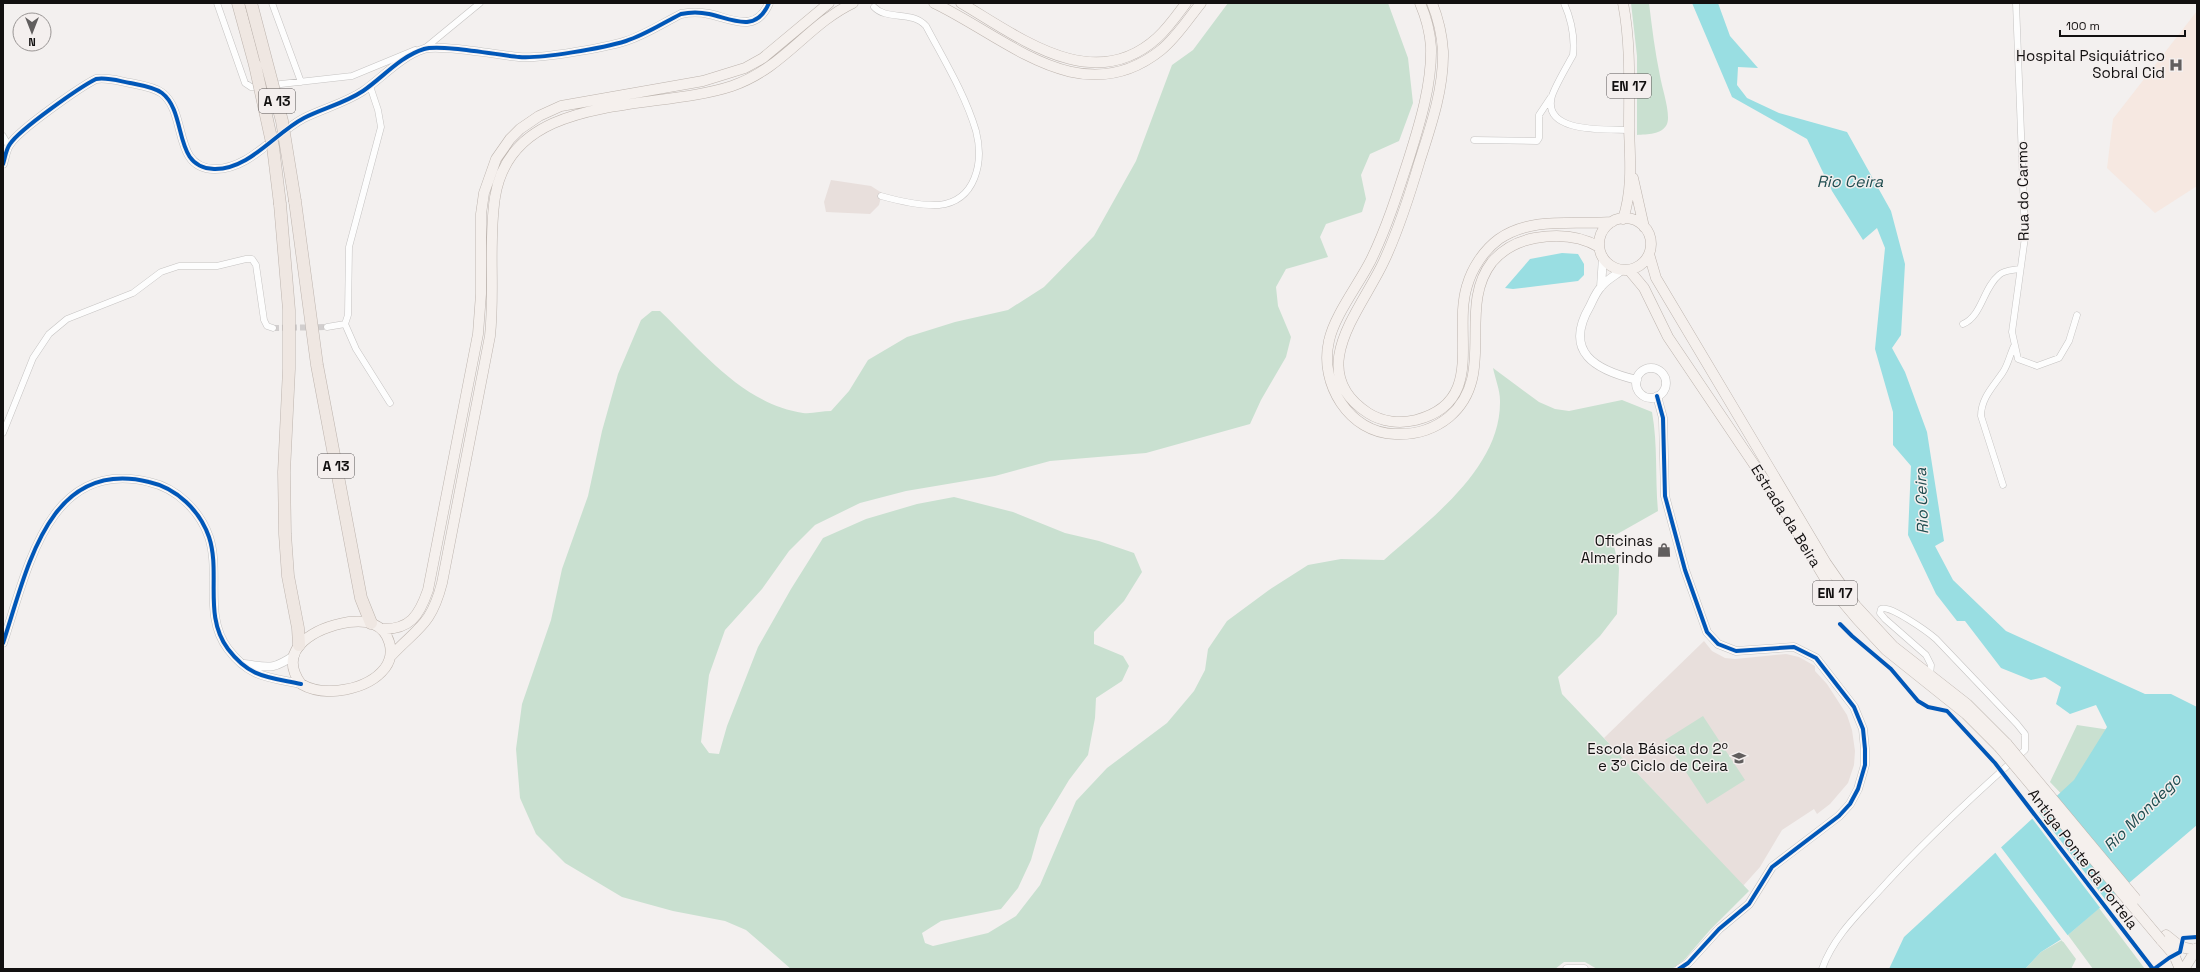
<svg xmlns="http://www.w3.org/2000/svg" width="2200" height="972" font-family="'Space Grotesk',sans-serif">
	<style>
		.built { fill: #e8dfdc }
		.medical { fill: #f6e8e1 }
		.green { fill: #c9e0d0 }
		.water { fill: #99dee2 }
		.pier { fill: #f3f0ef }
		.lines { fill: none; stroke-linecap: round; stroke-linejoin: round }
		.minor-tunnel { stroke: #d1cece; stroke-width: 6; stroke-dasharray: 6 3; stroke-linecap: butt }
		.minor-casing { stroke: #c5c3c2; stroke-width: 7 }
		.tertiary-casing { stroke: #c5c3c2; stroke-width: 9 }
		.primary-casing { stroke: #bdb4ae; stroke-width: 11 }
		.motorway-casing { stroke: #bdb4ae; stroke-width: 13 }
		.minor { stroke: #fdfdfd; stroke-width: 6 }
		.tertiary { stroke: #fdfdfd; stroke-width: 8 }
		.primary { stroke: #f5f0ed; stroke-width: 10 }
		.motorway { stroke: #efe7e2; stroke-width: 12 }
		.primary-bridge-casing { stroke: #bdb4ae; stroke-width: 11; stroke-linecap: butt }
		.motorway-bridge-casing { stroke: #bdb4ae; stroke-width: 13; stroke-linecap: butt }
		.primary-bridge { stroke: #f5f0ed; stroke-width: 10 }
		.motorway-bridge { stroke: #efe7e2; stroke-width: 12 }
		.cycleway-casing { stroke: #f4efee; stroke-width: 6 }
		.cycleway { stroke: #0057b8; stroke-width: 4 }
		.labels { text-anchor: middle; stroke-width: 3; stroke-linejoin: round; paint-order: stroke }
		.shield { fill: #f4efee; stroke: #565353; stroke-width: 1 }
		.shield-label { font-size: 14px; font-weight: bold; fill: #121010 }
		.poi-label { font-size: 15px; fill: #121010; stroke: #f4efee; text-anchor: end }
		.street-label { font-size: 15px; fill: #121010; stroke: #f4efee }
		.water-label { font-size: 16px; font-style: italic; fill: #214e51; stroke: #f4efee }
	</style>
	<rect width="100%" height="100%" fill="#f3f0ef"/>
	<path class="built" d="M 831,180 L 871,186 L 882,193 L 879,205 L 870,214 L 826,212 L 824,202 Z
		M 1704,641 L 1712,651 L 1725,658 L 1735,659 L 1786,654 L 1799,657 L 1815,666 L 1815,671 L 1827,684 L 1847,715 L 1852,730 L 1855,751 L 1854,765 L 1848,783 L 1830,804 L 1817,814 L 1814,809 L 1782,830 L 1760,867 L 1743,886 L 1604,738 Z"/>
	<path class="medical" d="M 2197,11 L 2197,186 L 2155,213 L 2107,168 L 2113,119 Z"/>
	<path class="green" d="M 1228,3 L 1388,3 L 1408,58 L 1413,103 L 1399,141 L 1370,154 L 1361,175 L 1366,199 L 1362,212 L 1326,224 L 1320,237 L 1328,257 L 1286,269 L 1276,287 L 1278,306 L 1291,337 L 1286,357 L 1261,400 L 1250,424 L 1146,453 L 1050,461 L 995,476 L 906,491 L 860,503 L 815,525 L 789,551 L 762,589 L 725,630 L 709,675 L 701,742 L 709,753 L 719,754 L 727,726 L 758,647 L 791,589 L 823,538 L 866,519 L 917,504 L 954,497 L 1013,512 L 1065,533 L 1099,541 L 1134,553 L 1142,572 L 1124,601 L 1094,632 L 1094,644 L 1123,656 L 1129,666 L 1122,681 L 1096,698 L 1095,718 L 1088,755 L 1069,780 L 1040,828 L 1031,860 L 1018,888 L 1001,909 L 941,921 L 922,933 L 925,943 L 933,946 L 988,933 L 1016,916 L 1040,885 L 1076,801 L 1107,768 L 1167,723 L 1194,691 L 1205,670 L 1208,649 L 1227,621 L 1269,590 L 1308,565 L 1341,559 L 1384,560 C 1429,520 1501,468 1500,401 C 1500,390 1495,378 1493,368 L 1539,402 L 1555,409 L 1569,411 L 1622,400 L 1652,412 C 1658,445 1655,478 1658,511 L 1612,537 L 1619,568 L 1617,614 L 1600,636 L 1558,677 L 1562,694 L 1749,891 L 1710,930 L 1685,959 L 1672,969 L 1597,969 L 1585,962 L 1564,962 L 1555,969 L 791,969 L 746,930 L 725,921 L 673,911 L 622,897 L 565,863 L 536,834 L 520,798 L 516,749 L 522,704 L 551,620 L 562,569 L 588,496 L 602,431 L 618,374 L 641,320 L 652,311 L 660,311 C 702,351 743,404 803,413 C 812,414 822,411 831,411 L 849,391 L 868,360 L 907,337 L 955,322 L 1008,310 L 1044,287 L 1094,236 L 1136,161 L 1172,65 L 1193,50 Z
		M 1631,3 L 1649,3 C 1652,28 1655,52 1660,76 C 1662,88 1671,114 1667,124 C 1662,135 1647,134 1637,135 L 1637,56 Z
		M 1703,716 L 1745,780 L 1707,804 L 1665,740 Z
		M 2077,725 L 2117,731 L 2093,827 L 2050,782 Z
		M 2099,908 L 2145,969 L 2093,969 L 2068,935 Z
		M 2062,940 L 2076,959 L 2071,969 L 2025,969 L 2041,952 Z"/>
	<path class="water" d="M 1692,3 L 1718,3 L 1730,36 L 1758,68 L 1738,67 L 1737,85 L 1747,98 L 1779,113 L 1847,132 L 1891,211 L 1905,264 L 1901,335 L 1892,348 L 1905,372 L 1927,432 L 1944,541 L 1935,546 L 1953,580 L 2006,631 L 2145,694 L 2171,694 L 2197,707 L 2197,825 L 2068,935 L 2041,952 L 2025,969 L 1889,969 L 1904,937 L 2074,780 L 2107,727 L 2096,705 L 2070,714 L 2056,704 L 2061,687 L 2045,677 L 2031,680 L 2001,668 L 1965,621 L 1957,621 L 1936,594 L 1908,535 L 1911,466 L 1893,445 L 1893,412 L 1875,349 L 1885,248 L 1877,228 L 1863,240 L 1832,191 L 1807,139 L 1732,97 Z
		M 1562,253 L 1578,254 L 1584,264 L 1584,275 L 1578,281 L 1513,289 L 1505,288 L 1530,259 Z"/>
	<path class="pier" d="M 2038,811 L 2108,903 L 2101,909 L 2031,817 Z
		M 2000,846 L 2069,937 L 2063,942 L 1994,851 Z"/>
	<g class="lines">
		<path class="minor-tunnel" d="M 273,328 L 327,327"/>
		<defs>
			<path id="minor" d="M 217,3 L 245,83 L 251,87 L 261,87
				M 272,3 L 301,82
				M 1564,3 C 1571,19 1575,37 1573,55 C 1567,66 1555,86 1552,96 C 1541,134 1607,129 1629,130
				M 2016,3 L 2025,237 L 2012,332 L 2018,359 L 2037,366 L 2059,358 L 2069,341 L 2077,315
				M 874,7 C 887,21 912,10 926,26 C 944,60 965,94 976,131 C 984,162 976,201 939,205 C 920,206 899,201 881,196
				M 424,49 L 480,3
				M 272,85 L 352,76 L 415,50
				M 3,136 L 8,145
				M 1474,140 L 1537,141 L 1539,138 L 1539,115 L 1551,97
				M 345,324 L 356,349 L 390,403
				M 1963,324 C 1982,316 1983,288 1999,275 C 2004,270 2014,270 2020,269
				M 327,327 L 345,324 L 348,315 L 349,247 L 381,127 L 378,110 L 370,86
				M 3,433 L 33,358 L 49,334 L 67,319 L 133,293 L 161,272 L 179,266 L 217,266 L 246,259 L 252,259 L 256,265 L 264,320 L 267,326 L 273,328
				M 2003,485 L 1981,416 C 1981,398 1993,387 2003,372 C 2008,365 2010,354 2014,346
				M 1822,969 C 1833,938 1857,915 1879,891 C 1924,841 1974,795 2025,750 L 2025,734 L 2017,724 L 1936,639 C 1928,632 1889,604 1881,609 L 1880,613 L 1885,619 L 1926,655 L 1931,665 L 1930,675"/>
			<path id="tertiary" d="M 3,164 C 5,158 6,149 10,144 C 20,129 80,87 96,79 C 107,77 119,81 130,83 C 140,85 154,87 162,93 C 188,113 172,168 214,169 C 249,170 275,133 304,118 C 324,108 345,103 363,91 C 382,78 401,56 424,49 C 440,44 498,55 519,57 C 540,59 604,48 626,41 C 645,35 663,23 681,14 C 690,12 700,12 709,14 C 732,19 756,34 769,3
				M 1622,270 C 1616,275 1606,280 1601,287 C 1596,292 1593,300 1590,306 C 1563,352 1595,370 1637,380
				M 1601,287 L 1603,257
				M1636 383a15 15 0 1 1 30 0a15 15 0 1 1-30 0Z
				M 1657,396 L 1663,418 L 1665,496 L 1685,570 L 1707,632 L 1718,644 L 1736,651 L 1794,647 L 1816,658 L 1854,707 L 1863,729 L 1865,749 L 1865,765 L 1858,789 L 1850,804 L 1839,816 L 1772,867 L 1749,904 L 1719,929 L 1688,963 L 1679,969
				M 3,643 C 27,572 47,457 149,482 C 177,488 200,511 209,537 C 221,573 203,616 228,649 C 250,678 268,677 301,684
				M 244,664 C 269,667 271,671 295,655
				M 1567,969 L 1584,969"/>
			<path id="primary" d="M 934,3 C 1006,37 1081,114 1161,50 C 1177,37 1188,19 1201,3
				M 961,3 C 1019,37 1093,96 1157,38 C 1168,28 1177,15 1186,3
				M 1420,3 C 1426,17 1430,32 1431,47 C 1432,84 1420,123 1409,158 C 1398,192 1387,227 1371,260 C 1359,284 1334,316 1329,341 C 1319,383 1349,433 1395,434 C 1415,435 1433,430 1449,417 C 1498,376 1456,308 1492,262 C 1503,249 1519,241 1535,238 C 1558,234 1579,235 1599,247
				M 1432,3 C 1438,18 1442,35 1443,51 C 1444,88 1431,126 1420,160 C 1410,194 1399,229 1384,261 C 1362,309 1303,371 1368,413 C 1382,422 1400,424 1416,420 C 1487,402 1452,334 1467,286 C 1472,268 1484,250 1499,239 C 1532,216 1576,225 1612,222
				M 1633,178 L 1644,227
				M1599 244a26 26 0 1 1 52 0a26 26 0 1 1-52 0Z
				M 1623,219 C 1633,189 1630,158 1629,128 C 1629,86 1631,44 1623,3
				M 1649,254 L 1656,278 L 1826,563 L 1856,606 L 1893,646 L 1967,704 L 2007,744
				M 1629,270 L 1644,288 L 1668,337 L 1778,500 L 1830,587 L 1857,619 L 1886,650 L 1966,714 L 1999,747
				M 349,622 C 357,621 366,621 373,624 C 390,631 396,653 385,668 C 368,690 325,698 301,684 C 274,647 319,627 349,622 Z
				M 381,629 C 410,630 419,616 428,590 L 478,334 L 481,294 L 481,214 L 484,193 L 496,159 L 510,139 L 520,129 L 539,116 L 561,106 L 703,81 L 745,68 L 763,58 L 829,3
				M 390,657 C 418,627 431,626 442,583 L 490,336 C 495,290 488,243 495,197 C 512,90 654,112 732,86 C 784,68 807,25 853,3
				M 2166,935 L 2181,947 L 2195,950
				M 2161,940 L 2174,955 L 2180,969
				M 2184,969 L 2197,948"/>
			<path id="motorway" d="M 238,3 L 255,65
				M 295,201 L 317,365 L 361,598 L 371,623
				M 280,204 L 289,310 L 289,369 L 284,472 L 285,534 L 288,576 L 298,628 L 299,645"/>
		</defs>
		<use href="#minor" class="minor-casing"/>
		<use href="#tertiary" class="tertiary-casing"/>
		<use href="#primary" class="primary-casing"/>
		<use href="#motorway" class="motorway-casing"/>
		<use href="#minor" class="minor"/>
		<use href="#tertiary" class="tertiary"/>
		<use href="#primary" class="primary"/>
		<use href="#motorway" class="motorway"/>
		<defs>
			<path id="primary-bridge" d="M 2007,744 L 2136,899
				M 1999,747 L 2161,940"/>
			<path id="motorway-bridge" d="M 251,3 L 282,121 L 295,201
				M 255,65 L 273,147 L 280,204"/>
		</defs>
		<use href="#primary-bridge" class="primary-bridge-casing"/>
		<use href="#motorway-bridge" class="motorway-bridge-casing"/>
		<use href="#primary-bridge" class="primary-bridge"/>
		<use href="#motorway-bridge" class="motorway-bridge"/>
		<defs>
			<path id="cycleway" d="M 3,164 C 5,158 6,149 10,144 C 20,129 80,87 96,79 C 107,77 119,81 130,83 C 140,85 154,87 162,93 C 188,113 172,168 214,169 C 249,170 275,133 304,118 C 324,108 345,103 363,91 C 382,78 401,56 424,49 C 440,44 498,55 519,57 C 540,59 604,48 626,41 C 645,35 663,23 681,14 C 690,12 700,12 709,14 C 732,19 756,34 769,3
				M 1657,396 L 1663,418 L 1665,496 L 1685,570 L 1707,632 L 1718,644 L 1736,651 L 1794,647 L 1816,658 L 1854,707 L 1863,729 L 1865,749 L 1865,765 L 1858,789 L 1850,804 L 1839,816 L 1772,867 L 1749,904 L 1719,929 L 1688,963 L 1679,969
				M 1840,624 L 1852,636 L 1891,669 L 1918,701 L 1928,707 L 1947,711 L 1995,763 L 2153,969
				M 3,643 C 27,572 47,457 149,482 C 177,488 200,511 209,537 C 221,573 203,616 228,649 C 250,678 268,677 301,684
				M 2154,969 L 2169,958 L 2180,952 L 2183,938 L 2197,937"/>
		</defs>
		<use href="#cycleway" class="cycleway-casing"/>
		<use href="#cycleway" class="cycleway"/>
	</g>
	<defs>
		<symbol id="hospital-bare" viewBox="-9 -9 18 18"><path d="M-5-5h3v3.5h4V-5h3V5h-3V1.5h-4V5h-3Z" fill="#615e5e" stroke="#f4efee" stroke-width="2.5" paint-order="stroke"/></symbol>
		<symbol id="shop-bare" viewBox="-9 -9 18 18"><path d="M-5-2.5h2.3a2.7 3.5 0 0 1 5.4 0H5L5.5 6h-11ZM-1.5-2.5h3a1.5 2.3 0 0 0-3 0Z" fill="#615e5e" stroke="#f4efee" stroke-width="2.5" paint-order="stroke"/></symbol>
		<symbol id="school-bare" viewBox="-9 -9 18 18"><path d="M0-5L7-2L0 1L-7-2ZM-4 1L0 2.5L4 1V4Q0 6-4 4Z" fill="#615e5e" stroke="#f4efee" stroke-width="2.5" paint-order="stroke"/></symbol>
	</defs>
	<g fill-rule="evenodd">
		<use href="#hospital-bare" x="2166" y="55" width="20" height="20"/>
		<use href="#shop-bare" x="1654" y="540" width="20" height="20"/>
		<use href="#school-bare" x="1729" y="748" width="20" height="20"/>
	</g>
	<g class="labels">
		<g class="shield">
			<rect x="1607" y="74" width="44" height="24" rx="3"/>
			<rect x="259" y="89" width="36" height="24" rx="3"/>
			<rect x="318" y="454" width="36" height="24" rx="3"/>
			<rect x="1813" y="581" width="44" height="24" rx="3"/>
		</g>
		<g class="shield-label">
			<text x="1629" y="91">EN 17</text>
			<text x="277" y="106">A 13</text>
			<text x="336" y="471">A 13</text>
			<text x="1835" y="598">EN 17</text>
		</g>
		<g class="poi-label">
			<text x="2165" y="61">Hospital Psiquiátrico<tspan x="2165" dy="17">Sobral Cid</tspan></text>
			<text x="1653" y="546">Oficinas<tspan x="1653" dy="17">Almerindo</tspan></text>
			<text x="1728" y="754">Escola Básica do 2º<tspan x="1728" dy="17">e 3º Ciclo de Ceira</tspan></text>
		</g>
		<g class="street-label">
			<text transform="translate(2023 191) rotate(-91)" y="5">Rua do Carmo</text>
			<text transform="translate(1786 516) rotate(58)" y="5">Estrada da Beira</text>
			<text transform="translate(2083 859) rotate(53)" y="5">Antiga Ponte da Portela</text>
		</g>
		<g class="water-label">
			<text x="1850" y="187">Rio Ceira</text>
			<text transform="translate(1921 501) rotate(-92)" y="6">Rio Ceira</text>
			<text transform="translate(2142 812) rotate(-45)" y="6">Rio Mondego</text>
		</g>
	</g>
	<rect width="2200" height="972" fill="none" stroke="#121010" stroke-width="8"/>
	<g transform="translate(32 32) rotate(180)"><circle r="19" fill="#f4efee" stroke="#9a9695"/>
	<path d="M0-3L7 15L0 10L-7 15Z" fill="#615e5e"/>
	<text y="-6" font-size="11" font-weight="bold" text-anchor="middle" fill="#121010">N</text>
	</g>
	<path d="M2060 30v6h125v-6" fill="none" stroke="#121010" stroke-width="2"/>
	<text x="2066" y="30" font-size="12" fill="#121010" stroke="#f4efee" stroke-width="3" paint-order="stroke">100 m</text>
</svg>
